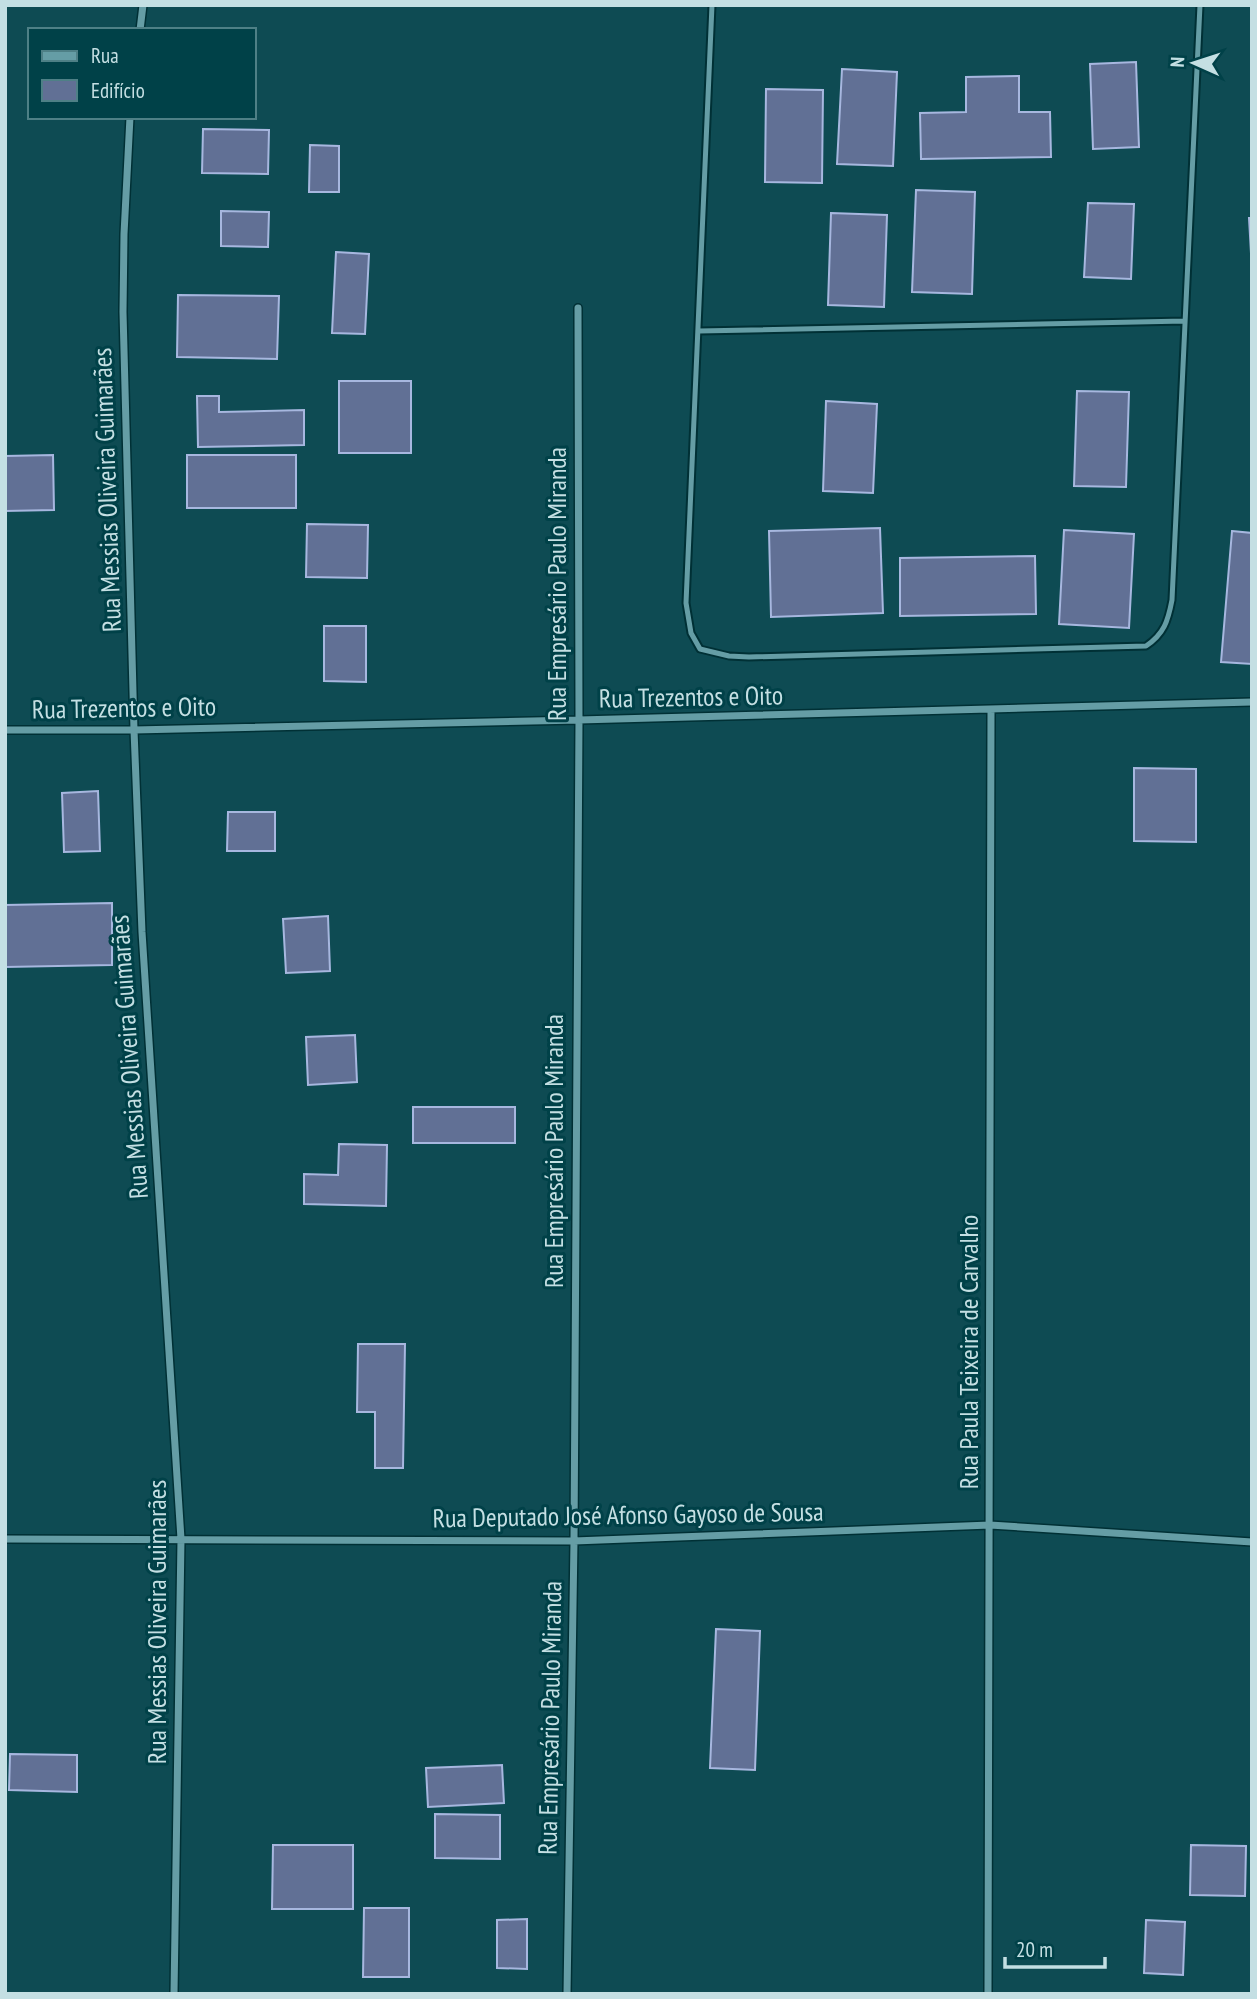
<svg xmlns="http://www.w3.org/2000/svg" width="1257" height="1999" font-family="'PT Sans Narrow',sans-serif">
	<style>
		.building { fill: #617095; stroke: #a7b7df; stroke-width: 2 }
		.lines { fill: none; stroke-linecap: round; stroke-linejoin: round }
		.service-casing { stroke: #003035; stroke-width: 9 }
		.minor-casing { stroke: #003035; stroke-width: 10 }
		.service { stroke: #659da5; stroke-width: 5 }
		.minor { stroke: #659da5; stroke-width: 7 }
		.labels { text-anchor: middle; stroke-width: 6; stroke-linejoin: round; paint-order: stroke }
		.street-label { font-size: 26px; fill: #c4dfe3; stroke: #004148 }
	</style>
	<rect width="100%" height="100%" fill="#0e4b53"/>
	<path class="building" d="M 1136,62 L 1139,147 L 1093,149 L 1090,64 Z
		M 842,69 L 897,72 L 893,166 L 837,164 Z
		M 1019,76 L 1019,112 L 1050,112 L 1051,157 L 921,159 L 920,113 L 966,112 L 966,77 Z
		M 766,89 L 823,90 L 822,183 L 765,182 Z
		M 203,129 L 269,130 L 268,174 L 202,173 Z
		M 310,145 L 339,146 L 339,192 L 309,192 Z
		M 916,190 L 975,192 L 972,294 L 912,292 Z
		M 1088,203 L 1134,204 L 1131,279 L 1084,277 Z
		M 221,211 L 269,212 L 268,247 L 221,246 Z
		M 831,213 L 887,215 L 884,307 L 828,305 Z
		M 1249,218 L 1252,218 L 1252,271 Z
		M 336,252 L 369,254 L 365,334 L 332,333 Z
		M 178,295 L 279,296 L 277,359 L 177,357 Z
		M 339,381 L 411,381 L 411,453 L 339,453 Z
		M 1077,391 L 1129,392 L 1126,487 L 1074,486 Z
		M 197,396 L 219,396 L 219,412 L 304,410 L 304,445 L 198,447 Z
		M 826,401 L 877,404 L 873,493 L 823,491 Z
		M 53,455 L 54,510 L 5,511 L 5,456 Z
		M 187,455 L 296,455 L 296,508 L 187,508 Z
		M 307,524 L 368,525 L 367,578 L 306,577 Z
		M 880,528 L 883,613 L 771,617 L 769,531 Z
		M 1064,530 L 1134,534 L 1129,628 L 1059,624 Z
		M 1232,531 L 1252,533 L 1252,664 L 1221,662 Z
		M 1035,556 L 1036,614 L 900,616 L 900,558 Z
		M 324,626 L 366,626 L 366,682 L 324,681 Z
		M 1134,768 L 1196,769 L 1196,842 L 1134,841 Z
		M 98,791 L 100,851 L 64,852 L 62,793 Z
		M 228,812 L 275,812 L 275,851 L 227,851 Z
		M 112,903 L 112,965 L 5,967 L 5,905 Z
		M 328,916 L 330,971 L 286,973 L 283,919 Z
		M 355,1035 L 357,1082 L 308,1085 L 306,1037 Z
		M 413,1107 L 515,1107 L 515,1143 L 413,1143 Z
		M 339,1144 L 387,1145 L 386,1206 L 304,1204 L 304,1174 L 338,1175 Z
		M 358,1344 L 405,1344 L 403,1468 L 375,1468 L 375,1412 L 357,1412 Z
		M 716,1629 L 760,1631 L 755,1770 L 710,1768 Z
		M 10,1754 L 77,1755 L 77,1792 L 9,1790 Z
		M 502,1765 L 504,1803 L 428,1807 L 426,1768 Z
		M 435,1814 L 500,1815 L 500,1859 L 435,1858 Z
		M 273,1845 L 353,1845 L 353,1909 L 272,1909 Z
		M 1191,1845 L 1246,1846 L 1245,1896 L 1190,1895 Z
		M 364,1908 L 409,1908 L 409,1977 L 363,1977 Z
		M 527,1919 L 527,1969 L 497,1968 L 497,1920 Z
		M 1146,1920 L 1185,1922 L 1183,1975 L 1144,1973 Z"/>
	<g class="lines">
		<defs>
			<path id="service" d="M 712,5 L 686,603 L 691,633 L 700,649 L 729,656 L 749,657 L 1146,646 C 1164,634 1168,621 1172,600 L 1200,5
				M 699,331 L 1185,321"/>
			<path id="minor" d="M 140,30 L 143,5
				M 130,117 L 124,234 L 123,312 L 134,730 L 142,932 L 181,1539 L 174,1994
				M 5,730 L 134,730 L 579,720 L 1252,702
				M 5,1539 L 574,1541 L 990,1525 L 1252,1542
				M 567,1994 L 574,1541 L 579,720 L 578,308
				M 988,1994 L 991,711"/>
		</defs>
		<use href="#service" class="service-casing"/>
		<use href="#minor" class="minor-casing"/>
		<use href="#service" class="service"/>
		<use href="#minor" class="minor"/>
	</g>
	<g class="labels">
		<g class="street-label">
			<text transform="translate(107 490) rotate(-92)" y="9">Rua Messias Oliveira Guimarães</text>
			<text transform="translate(557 584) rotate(-90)" y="9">Rua Empresário Paulo Miranda</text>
			<text transform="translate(691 697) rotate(-1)" y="9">Rua Trezentos e Oito</text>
			<text transform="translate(124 708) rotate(-1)" y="9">Rua Trezentos e Oito</text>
			<text transform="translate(129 1057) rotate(-94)" y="9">Rua Messias Oliveira Guimarães</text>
			<text transform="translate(554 1151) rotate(-90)" y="9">Rua Empresário Paulo Miranda</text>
			<text transform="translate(969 1352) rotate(-90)" y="9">Rua Paula Teixeira de Carvalho</text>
			<text transform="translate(628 1515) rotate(-1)" y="9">Rua Deputado José Afonso Gayoso de Sousa</text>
			<text transform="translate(157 1622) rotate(-90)" y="9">Rua Messias Oliveira Guimarães</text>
			<text transform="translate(550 1718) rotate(-89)" y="9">Rua Empresário Paulo Miranda</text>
		</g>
	</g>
	<rect width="1257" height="1999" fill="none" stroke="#c4dfe3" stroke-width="14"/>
	<rect x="28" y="28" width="228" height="91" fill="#004148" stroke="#4e8086" stroke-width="2"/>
	<rect x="42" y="51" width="35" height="10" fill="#659da5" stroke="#4e8086" stroke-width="2"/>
	<text x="91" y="63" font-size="21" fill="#c4dfe3">Rua</text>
	<rect x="42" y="80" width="35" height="21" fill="#617095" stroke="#4e8086" stroke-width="2"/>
	<text x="91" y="98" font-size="21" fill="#c4dfe3">Edifício</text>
	<g transform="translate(1194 63) rotate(273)" stroke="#004148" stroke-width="5" paint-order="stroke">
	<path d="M0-5L12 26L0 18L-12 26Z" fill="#c4dfe3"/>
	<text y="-10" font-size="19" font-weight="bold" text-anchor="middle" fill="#c4dfe3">N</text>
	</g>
	<path d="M1005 1957v10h100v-10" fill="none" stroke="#c4dfe3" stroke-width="3.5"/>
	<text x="1016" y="1957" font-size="21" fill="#c4dfe3" stroke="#004148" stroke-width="5" paint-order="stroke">20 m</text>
</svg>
